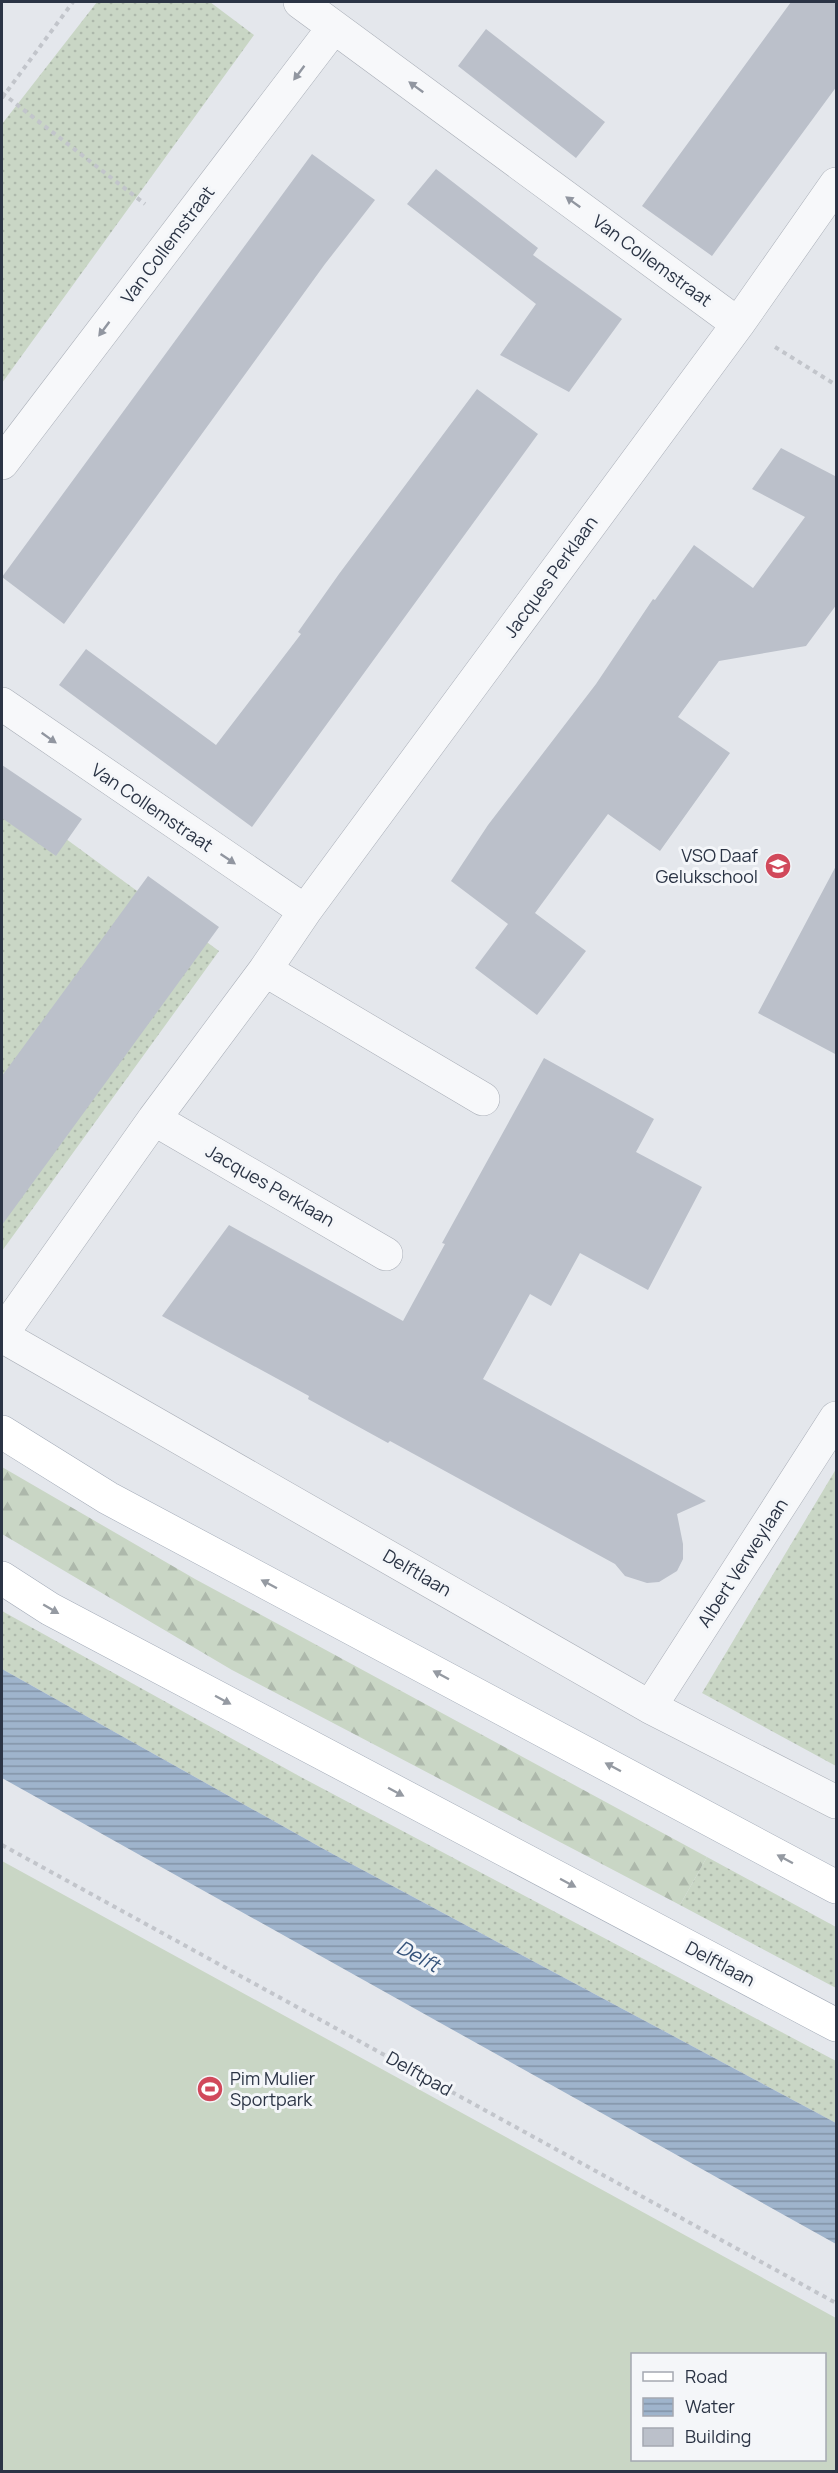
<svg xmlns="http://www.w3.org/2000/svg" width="838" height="2473" font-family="Manrope,sans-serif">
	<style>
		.grass { fill: url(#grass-dots) }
		.forest { fill: url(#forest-firs) }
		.garden { fill: #c9d6c5; fill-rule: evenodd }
		.water { fill: url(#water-rules) }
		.building { fill: #bbc0ca }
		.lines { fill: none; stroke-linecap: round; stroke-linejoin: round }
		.minor-casing { stroke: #a9aeb7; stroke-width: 34 }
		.major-casing { stroke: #a3abb8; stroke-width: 34 }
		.path { stroke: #c2c5cb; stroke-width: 4; stroke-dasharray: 4.5 4.5; stroke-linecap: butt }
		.minor { stroke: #f7f8fa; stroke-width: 33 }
		.major { stroke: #fff; stroke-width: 33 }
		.oneway { fill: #9196a0 }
		.oneway2 { fill: #959aa2 }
		.labels { text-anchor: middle; stroke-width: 6; stroke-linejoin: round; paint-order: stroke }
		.street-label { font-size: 18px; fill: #2b3445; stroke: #f4f6f9 }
		.poi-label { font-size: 18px; fill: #2b3445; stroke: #f4f6f9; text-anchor: end }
		.water-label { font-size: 20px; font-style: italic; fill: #34527a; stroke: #f4f6f9 }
	</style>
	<defs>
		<pattern id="grass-dots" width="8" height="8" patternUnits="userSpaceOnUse" patternTransform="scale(1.5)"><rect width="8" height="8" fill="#c9d6c5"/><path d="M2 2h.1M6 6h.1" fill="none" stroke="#adb8ab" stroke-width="1.8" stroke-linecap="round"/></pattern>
		<pattern id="forest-firs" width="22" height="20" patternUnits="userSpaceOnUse" patternTransform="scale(1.5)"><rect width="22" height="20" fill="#c9d6c5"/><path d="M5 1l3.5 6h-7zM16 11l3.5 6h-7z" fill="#adb8ab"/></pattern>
		<pattern id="water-rules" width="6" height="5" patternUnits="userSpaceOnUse" patternTransform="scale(1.5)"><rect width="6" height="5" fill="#9fb4cc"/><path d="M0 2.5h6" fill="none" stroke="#8293a7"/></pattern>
	</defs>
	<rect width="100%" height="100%" fill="#e4e7ec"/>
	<path class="grass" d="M 97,2 L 210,2 L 254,35 L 2,383 L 2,124 Z
		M 2,792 L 219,951 L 2,1251 Z
		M 836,1469 L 836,1766 L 702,1693 Z
		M 2,1611 L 299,1776 L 836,2061 L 836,2123 L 329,1852 L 2,1669 Z
		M 707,1857 L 836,1927 L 836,1988 L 680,1905 Z"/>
	<path class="forest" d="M 2,1467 L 195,1579 L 707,1857 L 680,1905 L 232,1670 L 2,1534 Z"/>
	<path class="garden" d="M 2,1861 L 836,2318 L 836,2471 L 2,2471 ZM 632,2354 L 824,2354 L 824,2460 L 632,2460 Z"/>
	<path class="water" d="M 2,1669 L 329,1852 L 836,2123 L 836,2244 L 2,1778 Z"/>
	<path class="building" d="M 791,2 L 837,2 L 837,86 L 712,256 L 642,206 Z
		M 486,29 L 605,122 L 576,158 L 458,66 Z
		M 312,154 L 375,200 L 325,264 L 64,624 L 2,577 Z
		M 436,169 L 538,248 L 533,255 L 622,319 L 569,392 L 500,355 L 536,304 L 407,204 Z
		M 477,389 L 538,434 L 252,827 L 59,685 L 86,649 L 216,745 L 301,634 L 298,632 L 339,574 Z
		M 781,448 L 835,476 L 837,474 L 837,604 L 806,646 L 719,661 L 678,717 L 730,753 L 660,851 L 608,814 L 571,864 L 535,913 L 586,951 L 537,1015 L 475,968 L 508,924 L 451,881 L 488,825 L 596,684 L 653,599 L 655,600 L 694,545 L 753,588 L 805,517 L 752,489 Z
		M 2,765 L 82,819 L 56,856 L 2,818 Z
		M 837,864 L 837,1055 L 758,1013 Z
		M 148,876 L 219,927 L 2,1225 L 2,1076 Z
		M 544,1058 L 654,1119 L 636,1152 L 702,1187 L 648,1290 L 580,1253 L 551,1306 L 530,1294 L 483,1379 L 706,1501 L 677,1514 L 683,1544 L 683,1559 L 677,1571 L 659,1582 L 647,1583 L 625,1576 L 615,1564 L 390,1441 L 388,1443 L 308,1399 L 309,1396 L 162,1316 L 229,1225 L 403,1321 L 445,1244 L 442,1243 Z"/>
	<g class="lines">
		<defs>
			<path id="minor" d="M 300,2 L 738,324
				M 2,463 L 334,27
				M 2,704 L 305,911
				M 265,970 L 483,1099
				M 154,1119 L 386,1254
				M 2,1334 L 154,1119 L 265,970 L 305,911 L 738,324 L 836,184
				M 2,1336 L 650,1707 L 836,1802
				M 650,1707 L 836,1418"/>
			<path id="major" d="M 2,1432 L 108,1498 L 836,1887
				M 2,1578 L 50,1609 L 836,2025"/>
		</defs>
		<use href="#minor" class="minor-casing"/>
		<use href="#major" class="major-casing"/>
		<path class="path" d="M 2,93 L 145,204
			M 2,98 L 73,2
			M 775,347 L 836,385
			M 2,1845 L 836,2303"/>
		<use href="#minor" class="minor"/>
		<use href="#major" class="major"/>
	</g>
	<defs><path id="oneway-solid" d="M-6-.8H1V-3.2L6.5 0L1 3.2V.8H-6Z" transform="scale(1.5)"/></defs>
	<g class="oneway">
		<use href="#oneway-solid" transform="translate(299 73) rotate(127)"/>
		<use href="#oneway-solid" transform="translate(416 87) rotate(-144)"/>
		<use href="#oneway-solid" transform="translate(573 202) rotate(-144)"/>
		<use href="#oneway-solid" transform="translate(104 329) rotate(127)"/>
		<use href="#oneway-solid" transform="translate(49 738) rotate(35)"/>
		<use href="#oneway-solid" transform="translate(228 859) rotate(34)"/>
	</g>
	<g class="oneway2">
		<use href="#oneway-solid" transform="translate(269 1584) rotate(-152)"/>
		<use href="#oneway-solid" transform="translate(51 1609) rotate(30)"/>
		<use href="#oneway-solid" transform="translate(441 1675) rotate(-152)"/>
		<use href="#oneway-solid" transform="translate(223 1700) rotate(28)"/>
		<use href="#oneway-solid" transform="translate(613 1767) rotate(-152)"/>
		<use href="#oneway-solid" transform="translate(396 1792) rotate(28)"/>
		<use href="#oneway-solid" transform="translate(785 1859) rotate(-152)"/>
		<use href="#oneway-solid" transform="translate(568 1883) rotate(28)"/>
	</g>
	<defs>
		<symbol id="school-disc" viewBox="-11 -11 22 22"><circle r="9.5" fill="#d1495b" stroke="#f4f6f9"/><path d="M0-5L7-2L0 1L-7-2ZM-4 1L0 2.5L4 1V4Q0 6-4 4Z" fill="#fff"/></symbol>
		<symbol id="stadium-disc" viewBox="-11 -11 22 22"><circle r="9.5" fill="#d1495b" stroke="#f4f6f9"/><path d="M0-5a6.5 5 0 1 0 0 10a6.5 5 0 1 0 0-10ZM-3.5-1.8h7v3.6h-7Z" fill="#fff"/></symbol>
	</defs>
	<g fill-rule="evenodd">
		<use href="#school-disc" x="763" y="851" width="30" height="30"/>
		<use href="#stadium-disc" x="195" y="2074" width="30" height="30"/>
	</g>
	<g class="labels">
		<g class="street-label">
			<text transform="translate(168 245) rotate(-53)" y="6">Van Collemstraat</text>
			<text transform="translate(652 261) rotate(36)" y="6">Van Collemstraat</text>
			<text transform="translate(551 577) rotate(-54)" y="6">Jacques Perklaan</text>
			<text transform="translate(152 808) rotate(34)" y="6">Van Collemstraat</text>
			<text transform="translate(270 1186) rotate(30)" y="6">Jacques Perklaan</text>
			<text transform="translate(743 1563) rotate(-57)" y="6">Albert Verweylaan</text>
			<text transform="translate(417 1573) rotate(30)" y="6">Delftlaan</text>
			<text transform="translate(720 1964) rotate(28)" y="6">Delftlaan</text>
			<text transform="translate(419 2074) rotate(29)" y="6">Delftpad</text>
		</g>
		<g class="poi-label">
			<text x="758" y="862">VSO Daaf<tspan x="758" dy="21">Gelukschool</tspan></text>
			<text x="230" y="2085" text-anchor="start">Pim Mulier<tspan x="230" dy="21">Sportpark</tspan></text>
		</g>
		<g class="water-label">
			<text transform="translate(418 1956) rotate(28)" y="7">Delft</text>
		</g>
	</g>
	<rect width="838" height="2473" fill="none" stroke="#2b3445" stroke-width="6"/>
	<rect x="631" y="2353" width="195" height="108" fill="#f4f6f9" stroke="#a4a8b1" stroke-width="1.5"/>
	<rect x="643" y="2372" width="30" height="9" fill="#ffffff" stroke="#a4a8b1" stroke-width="1.5"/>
	<text x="685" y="2383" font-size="18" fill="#2b3445">Road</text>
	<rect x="643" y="2398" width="30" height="18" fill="url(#water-rules)" stroke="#a4a8b1" stroke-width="1.5"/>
	<text x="685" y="2413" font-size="18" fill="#2b3445">Water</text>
	<rect x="643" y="2428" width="30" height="18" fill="#bbc0ca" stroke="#a4a8b1" stroke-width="1.5"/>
	<text x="685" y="2443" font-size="18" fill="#2b3445">Building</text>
</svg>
